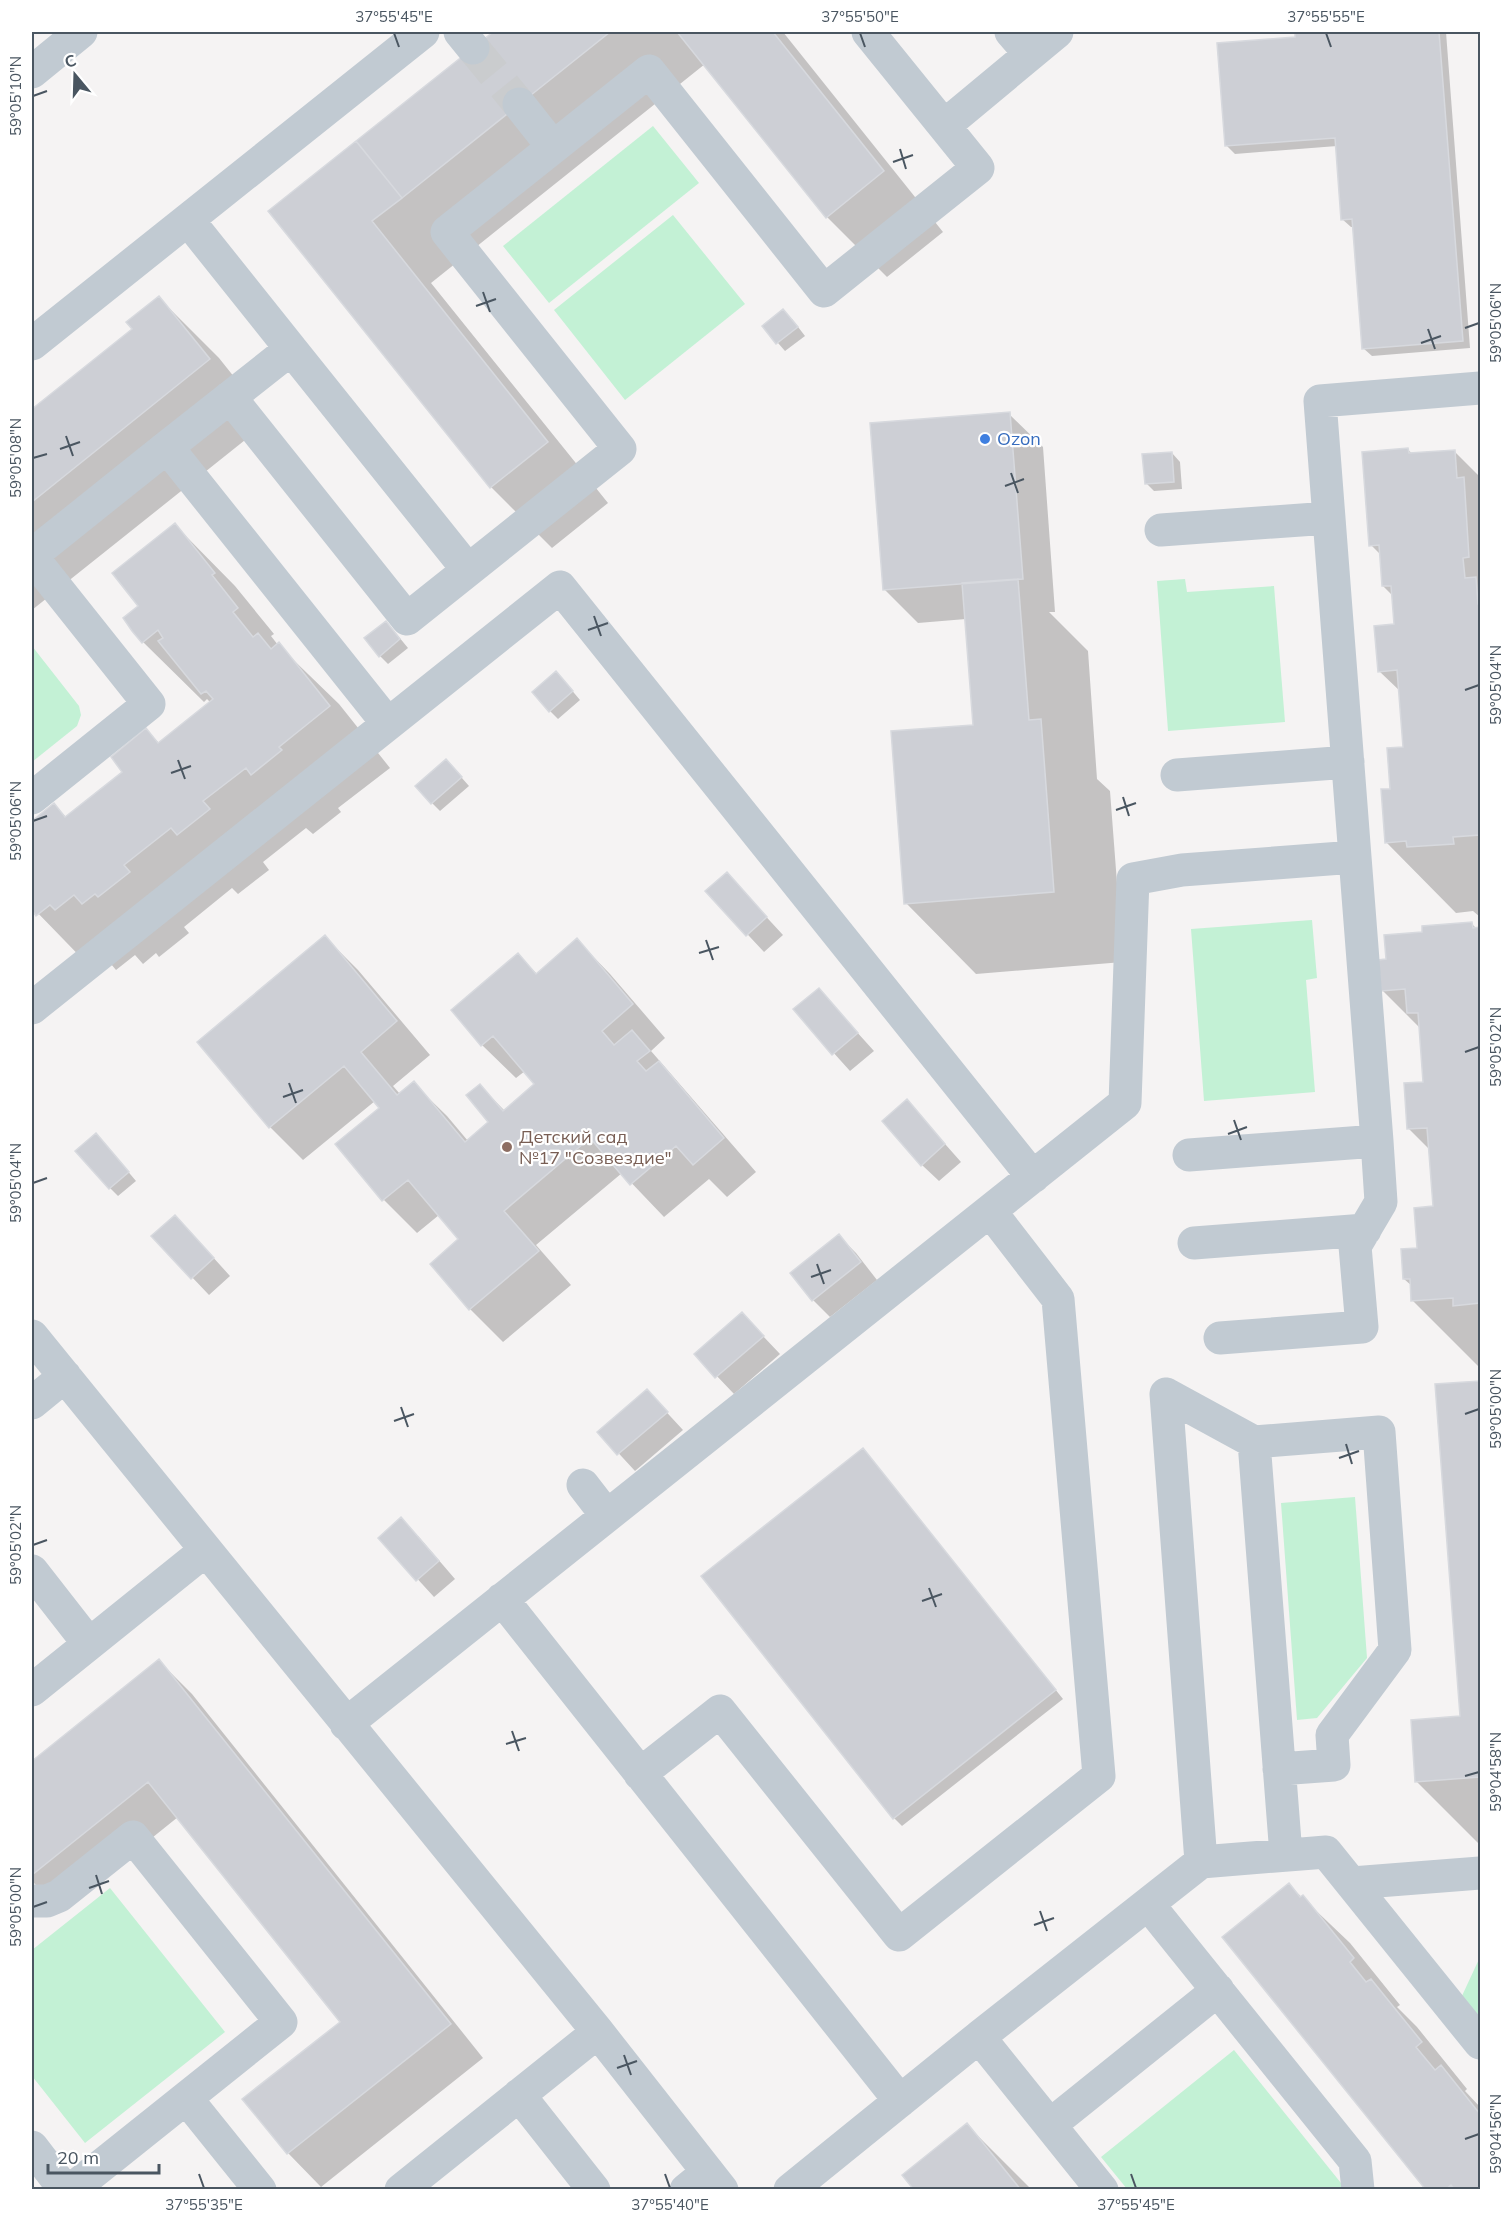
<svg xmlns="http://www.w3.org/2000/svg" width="1512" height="2221" font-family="Mulish,sans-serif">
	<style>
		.green { fill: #c3f1d5 }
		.shadow { fill: #0003 }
		.building { fill: #cdcfd5; stroke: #d7d9de; stroke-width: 1.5 }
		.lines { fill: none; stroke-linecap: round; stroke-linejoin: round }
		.minor-tunnel { stroke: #caccce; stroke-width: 33; stroke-dasharray: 33 16; stroke-linecap: butt }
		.minor { stroke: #c1cad2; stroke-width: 33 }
		.ticks { fill: none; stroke: #4a5661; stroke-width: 2 }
		.shop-dot { fill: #3f7fe0; stroke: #fff; stroke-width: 2 }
		.education-dot { fill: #8d6e63; stroke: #fff; stroke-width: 2 }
		.labels { text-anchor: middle; stroke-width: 4.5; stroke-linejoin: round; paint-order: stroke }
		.shop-label { font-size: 18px; fill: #366cbe; stroke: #fff; text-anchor: start }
		.education-label { font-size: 18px; fill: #785e54; stroke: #fff; text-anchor: start }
		.neatline { fill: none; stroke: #4a5661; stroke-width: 2 }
		.ticks-label { font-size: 15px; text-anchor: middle; fill: #4a5661 }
	</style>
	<rect width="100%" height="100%" fill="#f5f3f3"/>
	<path class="green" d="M 653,126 L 699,183 L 549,303 L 503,246 Z
		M 673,215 L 745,304 L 625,400 L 554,310 Z
		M 1185,579 L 1187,592 L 1274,586 L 1285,722 L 1168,731 L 1157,581 Z
		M 32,646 L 79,706 L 81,715 L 77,726 L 32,762 Z
		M 1312,920 L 1317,978 L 1306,980 L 1315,1092 L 1204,1101 L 1191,929 Z
		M 1355,1497 L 1367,1658 L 1317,1718 L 1297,1720 L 1281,1503 Z
		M 110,1888 L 225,2032 L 85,2143 L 32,2076 L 32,1950 Z
		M 1480,1957 L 1480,2022 L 1461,1998 Z
		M 1234,2050 L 1345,2188 L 1345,2189 L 1127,2189 L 1101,2157 Z"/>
	<path class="shadow" d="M 495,32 L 783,32 L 943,232 L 887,277 L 827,217 L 705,64 L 431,283 L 608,503 L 552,548 L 491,487 L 270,211 Z
		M 1297,32 L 1446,32 L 1470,348 L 1372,356 L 1363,348 L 1354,227 L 1351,227 L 1342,219 L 1337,146 L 1235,154 L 1226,145 L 1297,38 Z
		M 159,298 L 219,358 L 269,421 L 32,610 L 32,411 L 134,329 Z
		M 792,319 L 805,336 L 785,351 L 764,327 Z
		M 1009,414 L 1043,447 L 1055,612 L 1049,612 L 1088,651 L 1097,779 L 1110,791 L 1123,962 L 976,974 L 906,903 L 974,726 L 966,619 L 918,623 L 884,589 Z
		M 1408,450 L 1413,454 L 1454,451 L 1480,477 L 1480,917 L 1473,911 L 1456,913 L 1386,842 L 1405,748 L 1401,692 L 1379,671 L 1395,625 L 1393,596 L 1383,586 L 1381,555 L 1371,545 Z
		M 1172,453 L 1180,462 L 1182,489 L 1154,491 L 1146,483 Z
		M 175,525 L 235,586 L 274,634 L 271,636 L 278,645 L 339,704 L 390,768 L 338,808 L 341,812 L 313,834 L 306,828 L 263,862 L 269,870 L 238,894 L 232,888 L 184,927 L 189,933 L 159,957 L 156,953 L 143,964 L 135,955 L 116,970 L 111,964 L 98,975 L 32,907 L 32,823 L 54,805 L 67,818 L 124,772 L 146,730 L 160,744 L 211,703 L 207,699 L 204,702 L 143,642 L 140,606 Z
		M 394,631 L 408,648 L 388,664 L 380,656 Z
		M 564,681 L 580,700 L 558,719 L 550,711 Z
		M 454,769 L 469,786 L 440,811 L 432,803 Z
		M 727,874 L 783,935 L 764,952 L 707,891 Z
		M 1472,924 L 1477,929 L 1480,929 L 1480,1368 L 1413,1301 L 1412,1286 L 1404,1279 L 1419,1250 L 1434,1208 L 1430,1150 L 1409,1129 L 1425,1083 L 1421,1029 L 1382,990 L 1388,960 L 1424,933 Z
		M 325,937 L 358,970 L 430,1055 L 393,1086 L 400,1094 L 413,1083 L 447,1116 L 468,1141 L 490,1122 L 480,1086 L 505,1111 L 536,1084 L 525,1071 L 516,1078 L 482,1045 L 518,955 L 537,974 L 577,940 L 610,974 L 665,1038 L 651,1051 L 756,1172 L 727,1197 L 709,1179 L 664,1217 L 622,1173 L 536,1245 L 571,1285 L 503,1342 L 470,1309 L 460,1240 L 439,1215 L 417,1233 L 384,1200 L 337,1145 L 381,1108 L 375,1101 L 303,1160 L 270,1127 Z
		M 819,990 L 874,1051 L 850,1071 L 795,1010 Z
		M 907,1101 L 961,1162 L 939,1181 L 922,1165 Z
		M 104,1143 L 136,1181 L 118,1196 L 110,1188 Z
		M 192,1234 L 230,1276 L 209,1295 L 153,1236 Z
		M 839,1236 L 856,1253 L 877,1280 L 830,1317 L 813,1300 Z
		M 742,1314 L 780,1354 L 734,1394 L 696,1354 Z
		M 1480,1382 L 1480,1845 L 1417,1782 L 1461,1717 L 1436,1386 Z
		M 647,1391 L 683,1430 L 635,1471 L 599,1432 Z
		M 863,1450 L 1063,1699 L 902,1826 L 894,1818 Z
		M 418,1536 L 455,1579 L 434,1597 L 380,1538 Z
		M 159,1661 L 192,1694 L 483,2058 L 321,2187 L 288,2153 L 245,2100 L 342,2022 L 178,1817 L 61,1911 L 32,1881 L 32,1763 Z
		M 1289,1885 L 1350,1943 L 1400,2005 L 1397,2007 L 1417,2027 L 1467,2089 L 1465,2091 L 1480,2107 L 1480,2190 L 1428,2190 Z
		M 967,2125 L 1032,2190 L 916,2190 Z"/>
	<path class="building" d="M 493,32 L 610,32 L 402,198 L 356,141 Z
		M 677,32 L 773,32 L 884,171 L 826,218 Z
		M 1295,32 L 1439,32 L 1463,341 L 1362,349 L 1352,219 L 1341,220 L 1335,138 L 1225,146 L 1217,43 L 1295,37 Z
		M 356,141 L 402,198 L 372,221 L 548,442 L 490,488 L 268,211 Z
		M 159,296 L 210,359 L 32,502 L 32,409 L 132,329 L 126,322 Z
		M 783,309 L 798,327 L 776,344 L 762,326 Z
		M 1010,412 L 1023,579 L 883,590 L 870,423 Z
		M 1408,448 L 1409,453 L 1455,450 L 1457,478 L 1464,477 L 1469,557 L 1463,558 L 1465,578 L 1476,577 L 1478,604 L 1480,604 L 1480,835 L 1453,837 L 1454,844 L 1407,847 L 1406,841 L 1385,843 L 1381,789 L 1390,789 L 1387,748 L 1403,747 L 1397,670 L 1378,672 L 1374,626 L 1394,624 L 1391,586 L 1382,586 L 1379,545 L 1369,546 L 1362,452 Z
		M 1172,452 L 1174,482 L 1145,484 L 1142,454 Z
		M 175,523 L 215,573 L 212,575 L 238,608 L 233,612 L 253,637 L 258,633 L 271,649 L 279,642 L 330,706 L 279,747 L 282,750 L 251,775 L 246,768 L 203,801 L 210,809 L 177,835 L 171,828 L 124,865 L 130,872 L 98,897 L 95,894 L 82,904 L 74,895 L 55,910 L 50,905 L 36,916 L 32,910 L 32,821 L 54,803 L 65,817 L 122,772 L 111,757 L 146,728 L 158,743 L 213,699 L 206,691 L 201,694 L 158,641 L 163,638 L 158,630 L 142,643 L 132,631 L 123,618 L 138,606 L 112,573 Z
		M 1018,579 L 1029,720 L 1041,719 L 1054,892 L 904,904 L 891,731 L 973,725 L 962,583 Z
		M 386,621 L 400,639 L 379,657 L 364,638 Z
		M 556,671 L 573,691 L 549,712 L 532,692 Z
		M 446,759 L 462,777 L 431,804 L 415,786 Z
		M 727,872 L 767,917 L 746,936 L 705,891 Z
		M 1472,922 L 1473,928 L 1480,927 L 1480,1303 L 1453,1306 L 1453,1298 L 1411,1301 L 1410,1279 L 1403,1279 L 1401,1249 L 1417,1248 L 1414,1208 L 1433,1206 L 1427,1128 L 1407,1129 L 1404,1083 L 1423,1082 L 1418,1013 L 1407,1013 L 1405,989 L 1381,991 L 1378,960 L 1386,959 L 1384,935 L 1422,932 L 1422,926 Z
		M 325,935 L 397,1021 L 361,1052 L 397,1095 L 414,1081 L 465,1142 L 488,1122 L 466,1095 L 480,1084 L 503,1111 L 534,1084 L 493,1036 L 481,1046 L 451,1010 L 518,953 L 536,974 L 577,938 L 633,1004 L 602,1031 L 614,1045 L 632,1030 L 650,1051 L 637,1061 L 646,1071 L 659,1061 L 724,1138 L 693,1165 L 676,1146 L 630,1185 L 590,1138 L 504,1211 L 539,1251 L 469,1310 L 430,1264 L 458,1239 L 408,1180 L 382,1201 L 335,1144 L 379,1108 L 344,1066 L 269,1128 L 197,1042 Z
		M 819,988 L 858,1033 L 832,1055 L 793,1009 Z
		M 907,1099 L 945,1144 L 921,1166 L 882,1121 Z
		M 96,1133 L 129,1172 L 109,1189 L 75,1151 Z
		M 175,1215 L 214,1258 L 191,1279 L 151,1236 Z
		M 839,1234 L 861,1262 L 812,1301 L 790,1273 Z
		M 742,1312 L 764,1336 L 715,1378 L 694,1354 Z
		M 1480,1381 L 1480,1777 L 1415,1782 L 1411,1720 L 1460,1716 L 1435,1384 Z
		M 647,1389 L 668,1412 L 617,1455 L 597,1432 Z
		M 863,1448 L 1056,1690 L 893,1819 L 701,1576 Z
		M 401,1517 L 439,1561 L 416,1581 L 378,1538 Z
		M 159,1659 L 451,2024 L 287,2154 L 242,2099 L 340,2022 L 148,1782 L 32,1875 L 32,1761 Z
		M 1289,1883 L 1300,1897 L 1303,1895 L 1354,1958 L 1350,1962 L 1366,1982 L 1371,1979 L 1422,2042 L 1416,2047 L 1435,2070 L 1441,2065 L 1480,2114 L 1480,2190 L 1455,2190 L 1451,2185 L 1445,2190 L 1426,2190 L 1222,1937 Z
		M 967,2123 L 1021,2190 L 914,2190 L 902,2175 Z"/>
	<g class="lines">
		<path class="minor-tunnel" d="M 473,48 L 519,104"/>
		<path class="minor" d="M 460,32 L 473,48
			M 1011,32 L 1030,54
			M 32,72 L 81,32
			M 519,104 L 553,147
			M 944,126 L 1057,32
			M 32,344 L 423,32
			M 291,349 L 468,570
			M 230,397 L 407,619 L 620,449 L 447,232 L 649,71 L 824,291 L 978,168 L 868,32
			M 167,447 L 291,349 L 188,220
			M 1161,530 L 1329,518
			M 32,555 L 167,447 L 388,724
			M 32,557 L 149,704 L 32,798
			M 1177,775 L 1348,762
			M 32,1008 L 560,587 L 1033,1177
			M 1189,1155 L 1377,1141 L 1355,857
			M 1194,1243 L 1365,1230
			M 32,1336 L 598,2032 L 722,2190
			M 1220,1338 L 1362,1327 L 1355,1246 L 1381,1202 L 1377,1141
			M 1166,1394 L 1201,1862
			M 1166,1394 L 1254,1442
			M 32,1403 L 65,1376
			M 583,1485 L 607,1516
			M 32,1571 L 89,1644
			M 502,1599 L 900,2101
			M 32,1690 L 206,1550
			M 346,1724 L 1125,1103 L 1133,879 L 1182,870 L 1355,857 L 1320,401 L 1480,388
			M 1279,1769 L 1334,1765 L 1332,1735 L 1395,1650 L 1379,1432 L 1254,1442 L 1286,1855
			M 640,1774 L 720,1711 L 899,1935 L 1099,1776 L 1058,1299 L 990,1211
			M 1352,1883 L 1480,1873
			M 32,1901 L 47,1901 L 59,1896 L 133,1837 L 281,2022 L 71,2190
			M 1148,1904 L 1355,2161 L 1358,2190
			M 979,2037 L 1201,1862 L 1326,1852 L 1480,2043
			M 519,2095 L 594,2190
			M 186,2098 L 260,2190
			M 1050,2125 L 1218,1990
			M 32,2147 L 65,2190
			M 401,2190 L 598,2032
			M 686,2190 L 708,2172
			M 790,2190 L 979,2037 L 1102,2190"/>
	</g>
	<path class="ticks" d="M 394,33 L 399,47M 860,33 L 865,47M 1326,33 L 1331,47M 33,96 L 47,91M 900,149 L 906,169M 893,162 L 913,155M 483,292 L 490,312M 476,306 L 496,299M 1465,328 L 1479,323M 1428,329 L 1435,349M 1421,343 L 1441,336M 66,436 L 73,456M 60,449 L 80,442M 33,458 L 47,454M 1011,473 L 1018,493M 1005,486 L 1024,479M 594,616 L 601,636M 588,630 L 608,623M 1465,690 L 1479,685M 178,760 L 185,779M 171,773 L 191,766M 1123,797 L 1129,816M 1116,810 L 1136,803M 33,821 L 47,816M 706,940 L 713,960M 699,953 L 719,947M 1465,1052 L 1479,1047M 289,1083 L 296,1103M 283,1097 L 303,1090M 1234,1120 L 1241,1140M 1228,1134 L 1247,1127M 33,1183 L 47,1178M 817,1264 L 824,1284M 811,1277 L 831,1270M 401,1407 L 408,1427M 1465,1414 L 1479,1409M 394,1421 L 414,1414M 1346,1444 L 1352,1464M 1339,1458 L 1359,1451M 33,1545 L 47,1540M 929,1588 L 936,1607M 922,1601 L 942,1594M 512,1731 L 519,1751M 506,1744 L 526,1738M 1465,1776 L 1479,1772M 96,1875 L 102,1894M 89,1888 L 109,1881M 33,1907 L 47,1902M 1040,1911 L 1047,1931M 1034,1925 L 1054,1918M 624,2055 L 631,2075M 617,2068 L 637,2061M 1465,2139 L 1479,2134M 199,2174 L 204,2188M 665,2174 L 670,2188M 1131,2174 L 1136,2188"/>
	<circle class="shop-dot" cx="985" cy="439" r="6"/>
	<circle class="education-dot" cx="507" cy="1147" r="6"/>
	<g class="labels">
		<g class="shop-label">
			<text x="997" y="445">Ozon</text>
		</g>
		<g class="education-label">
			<text x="519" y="1143">Детский сад<tspan x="519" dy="21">№17 "Созвездие"</tspan></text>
		</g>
	</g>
	<rect width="1512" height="2221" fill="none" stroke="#ffffff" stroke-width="66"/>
	<g transform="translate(75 75) rotate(341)" stroke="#ffffff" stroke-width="4.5" paint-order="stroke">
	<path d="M0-4.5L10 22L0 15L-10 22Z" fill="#4a5661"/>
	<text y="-9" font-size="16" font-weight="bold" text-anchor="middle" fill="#4a5661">С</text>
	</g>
	<path d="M48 2164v9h111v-9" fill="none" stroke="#4a5661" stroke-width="3"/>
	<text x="57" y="2164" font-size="18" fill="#4a5661" stroke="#ffffff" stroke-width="4.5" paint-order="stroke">20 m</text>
	<rect x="33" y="33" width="1446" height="2155" class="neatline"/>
	<g class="ticks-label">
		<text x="394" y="22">37°55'45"E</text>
		<text x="860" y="22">37°55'50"E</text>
		<text x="1326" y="22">37°55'55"E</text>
		<text transform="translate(16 96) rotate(-90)" y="5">59°05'10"N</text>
		<text transform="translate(1496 323) rotate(-90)" y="5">59°05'06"N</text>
		<text transform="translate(16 458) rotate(-90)" y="5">59°05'08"N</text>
		<text transform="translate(1496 685) rotate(-90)" y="5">59°05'04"N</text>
		<text transform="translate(16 821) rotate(-90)" y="5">59°05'06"N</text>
		<text transform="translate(1496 1047) rotate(-90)" y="5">59°05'02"N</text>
		<text transform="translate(16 1183) rotate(-90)" y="5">59°05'04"N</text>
		<text transform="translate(1496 1409) rotate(-90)" y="5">59°05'00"N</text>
		<text transform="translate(16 1545) rotate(-90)" y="5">59°05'02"N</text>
		<text transform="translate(1496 1772) rotate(-90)" y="5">59°04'58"N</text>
		<text transform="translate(16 1907) rotate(-90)" y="5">59°05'00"N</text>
		<text transform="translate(1496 2134) rotate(-90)" y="5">59°04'56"N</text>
		<text x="204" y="2210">37°55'35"E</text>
		<text x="670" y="2210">37°55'40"E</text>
		<text x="1136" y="2210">37°55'45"E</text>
	</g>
</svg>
